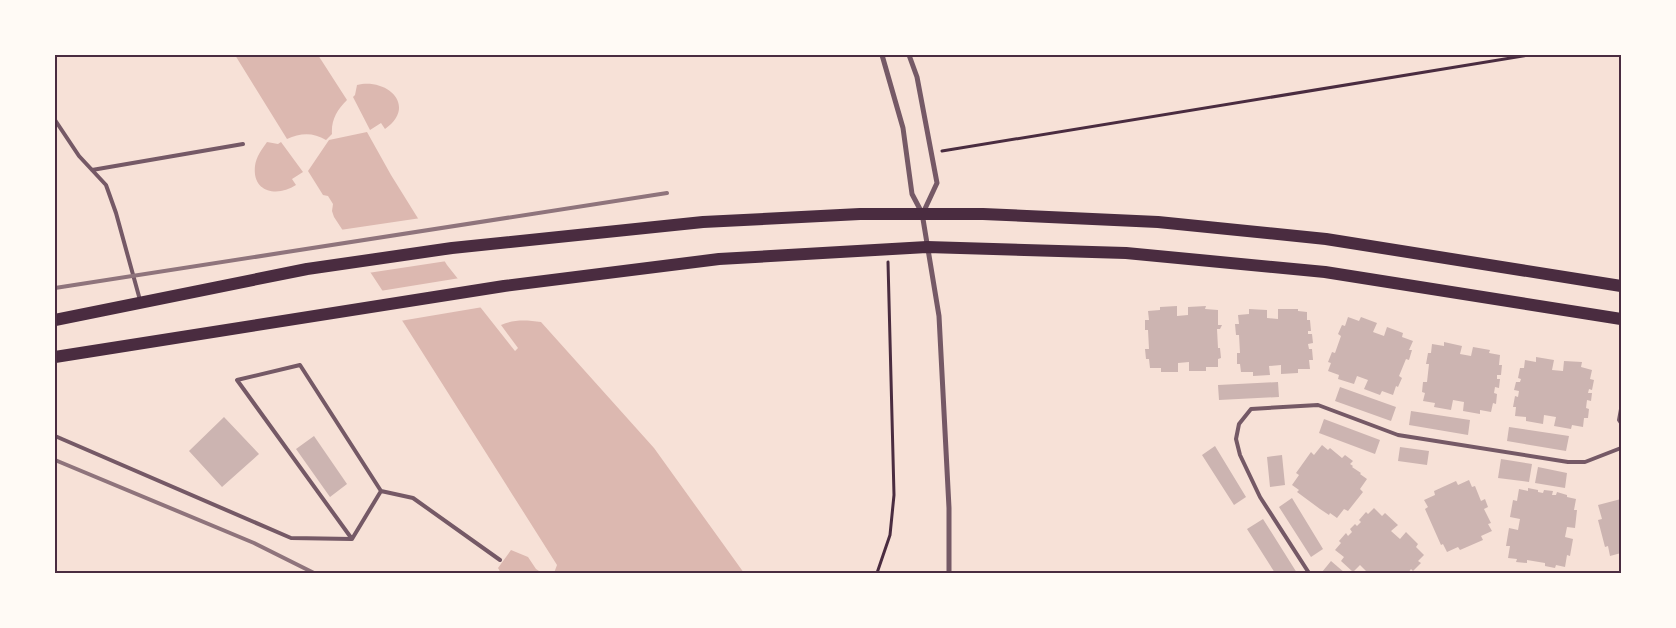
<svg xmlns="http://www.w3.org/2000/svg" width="1676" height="628" font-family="Jost,sans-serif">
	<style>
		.water { fill: #dcb8b0 }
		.pier { fill: #f7e1d7 }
		.building { fill: #ccb4b1 }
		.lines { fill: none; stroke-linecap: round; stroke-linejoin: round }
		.path { stroke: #4a2c40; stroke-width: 3 }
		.service { stroke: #755966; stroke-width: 4 }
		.minor { stroke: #755966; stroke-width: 5 }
		.primary { stroke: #4a2c40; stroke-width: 12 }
		.rail { stroke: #8f747c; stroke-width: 4 }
		.neatline { fill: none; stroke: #4a2c40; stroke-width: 2 }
	</style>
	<rect width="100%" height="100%" fill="#f7e1d7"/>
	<path class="water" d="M 235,55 L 318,55 L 347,100 C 337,110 331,120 332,134 L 326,140 C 313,132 300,133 287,139 Z
		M 362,84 C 392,81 415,108 385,129 L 381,123 L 370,130 L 353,97 L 355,95 L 357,85 Z
		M 367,132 L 391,175 L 447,265 L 515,351 L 518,348 L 501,325 C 514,319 527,320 541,322 L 654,448 L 744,573 L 554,573 L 557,565 L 405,325 L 334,217 L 332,211 L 333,204 L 328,196 L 323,195 L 308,171 L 329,140 Z
		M 267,142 L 278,144 L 281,142 L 303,172 L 292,179 L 296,185 C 278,197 252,193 255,166 C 256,157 262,149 267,142 Z
		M 511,550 L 528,557 L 536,569 L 542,573 L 501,573 L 498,568 Z"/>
	<path class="pier" d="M 421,218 L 447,261 L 368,273 L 340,230 Z
		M 460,278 L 483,307 L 400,321 L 380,291 Z"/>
	<path class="building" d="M 1177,306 L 1177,316 L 1188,315 L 1188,307 L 1206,306 L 1205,309 L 1218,310 L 1218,325 L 1222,325 L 1220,329 L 1217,329 L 1218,348 L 1220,348 L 1221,358 L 1218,359 L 1218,367 L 1206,367 L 1206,371 L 1189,371 L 1189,362 L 1178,363 L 1178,372 L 1161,372 L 1161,368 L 1150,368 L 1149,359 L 1146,359 L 1145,349 L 1149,349 L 1148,330 L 1145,330 L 1145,320 L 1149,320 L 1148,311 L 1160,310 L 1160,307 Z
		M 1249,309 L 1267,310 L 1267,318 L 1278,319 L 1278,309 L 1298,309 L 1298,311 L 1307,312 L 1307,320 L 1310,320 L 1311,331 L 1308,331 L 1308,334 L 1312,334 L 1313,343 L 1308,344 L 1309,349 L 1312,349 L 1313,360 L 1309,360 L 1310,369 L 1298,369 L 1298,373 L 1281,374 L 1281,365 L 1269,366 L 1270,375 L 1253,376 L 1253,372 L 1241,372 L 1240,364 L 1237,364 L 1237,353 L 1240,353 L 1239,335 L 1236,335 L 1235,324 L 1239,324 L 1238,315 L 1249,314 Z
		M 1348,317 L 1359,321 L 1361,317 L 1377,323 L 1373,332 L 1384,336 L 1387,327 L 1403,333 L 1402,337 L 1413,341 L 1409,350 L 1412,350 L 1409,360 L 1406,359 L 1399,376 L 1402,378 L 1398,387 L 1396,386 L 1393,395 L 1382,391 L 1380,395 L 1364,389 L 1368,380 L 1357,376 L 1354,384 L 1338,379 L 1339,375 L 1328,371 L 1331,363 L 1328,362 L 1332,352 L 1335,353 L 1341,336 L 1338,334 L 1342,325 L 1345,326 Z
		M 1444,342 L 1462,346 L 1460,354 L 1471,356 L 1473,347 L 1490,350 L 1489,353 L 1500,355 L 1499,365 L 1502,365 L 1501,375 L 1497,375 L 1497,379 L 1500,379 L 1499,388 L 1495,387 L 1494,393 L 1497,394 L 1496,404 L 1493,403 L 1491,412 L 1480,410 L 1480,414 L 1463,411 L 1464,402 L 1453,400 L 1451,410 L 1434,407 L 1435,403 L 1423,401 L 1425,393 L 1422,392 L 1423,382 L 1427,382 L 1429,364 L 1426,364 L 1428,353 L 1431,353 L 1432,344 L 1444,346 Z
		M 1536,357 L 1554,360 L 1552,370 L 1563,371 L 1564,361 L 1582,362 L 1581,367 L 1592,370 L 1590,379 L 1594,380 L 1592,390 L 1589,389 L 1588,393 L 1592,393 L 1591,401 L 1587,400 L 1586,408 L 1589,409 L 1588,418 L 1584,418 L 1583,427 L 1572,425 L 1571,429 L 1554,426 L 1556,417 L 1544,415 L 1543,424 L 1526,421 L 1526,417 L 1515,416 L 1516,407 L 1513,407 L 1515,396 L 1518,397 L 1519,391 L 1514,390 L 1516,382 L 1520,382 L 1521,379 L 1518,378 L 1520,368 L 1524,368 L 1525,360 L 1536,362 Z
		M 1278,382 L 1279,397 L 1219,400 L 1218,385 Z
		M 1340,387 L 1396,407 L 1391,421 L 1335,401 Z
		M 1411,411 L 1470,420 L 1468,435 L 1409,425 Z
		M 224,417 L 259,454 L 222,487 L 189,451 Z
		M 1324,419 L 1380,440 L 1375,454 L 1319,433 Z
		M 1509,427 L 1569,436 L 1566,451 L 1507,441 Z
		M 314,436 L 347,484 L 330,497 L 296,449 Z
		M 1322,445 L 1328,450 L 1330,448 L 1342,458 L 1345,455 L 1353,461 L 1350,464 L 1353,466 L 1352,467 L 1361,473 L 1360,474 L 1367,479 L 1360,489 L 1363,492 L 1348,511 L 1344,509 L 1337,518 L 1330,513 L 1329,515 L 1320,509 L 1297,492 L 1299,490 L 1292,485 L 1299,475 L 1296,473 L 1311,452 L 1314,455 Z
		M 1215,446 L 1246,497 L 1234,505 L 1202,455 Z
		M 1400,447 L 1429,451 L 1427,465 L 1398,461 Z
		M 1282,455 L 1285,485 L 1270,487 L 1267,457 Z
		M 1501,459 L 1532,464 L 1529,482 L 1498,478 Z
		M 1538,467 L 1567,473 L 1565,488 L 1535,483 Z
		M 1469,480 L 1472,487 L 1475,486 L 1481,501 L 1485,499 L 1488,507 L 1484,509 L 1491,523 L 1488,524 L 1492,531 L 1481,536 L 1483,540 L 1460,550 L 1458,547 L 1447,552 L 1443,544 L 1441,545 L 1425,509 L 1428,507 L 1424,500 L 1435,495 L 1434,491 L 1456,481 L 1458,485 Z
		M 1528,488 L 1538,490 L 1538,492 L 1543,493 L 1544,490 L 1553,491 L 1552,495 L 1556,495 L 1557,492 L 1567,495 L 1567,497 L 1576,499 L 1574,510 L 1577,510 L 1575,528 L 1567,527 L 1565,537 L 1573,539 L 1570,556 L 1567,555 L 1565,567 L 1556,565 L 1555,568 L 1545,566 L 1545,563 L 1527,560 L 1527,563 L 1516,562 L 1517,559 L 1508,558 L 1510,546 L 1506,546 L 1509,528 L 1518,530 L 1520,519 L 1510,517 L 1513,500 L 1517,501 L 1519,489 L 1528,491 Z
		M 1292,498 L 1323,549 L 1311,557 L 1279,507 Z
		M 1621,499 L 1621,553 L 1610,556 L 1608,546 L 1605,547 L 1598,520 L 1602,519 L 1598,505 Z
		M 1374,508 L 1382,516 L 1385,513 L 1398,525 L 1391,531 L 1400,539 L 1406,532 L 1418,544 L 1416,547 L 1424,555 L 1418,561 L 1421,563 L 1413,571 L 1411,569 L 1408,573 L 1368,573 L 1360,565 L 1353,572 L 1341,561 L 1344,557 L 1335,550 L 1341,543 L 1339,541 L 1346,533 L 1348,536 L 1352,532 L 1350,529 L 1355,524 L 1357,526 L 1361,522 L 1359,520 L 1366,512 L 1368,514 Z
		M 1263,519 L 1297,573 L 1275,573 L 1247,529 Z
		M 1331,561 L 1345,573 L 1323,573 L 1322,572 Z"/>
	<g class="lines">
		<path class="path" d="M 942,151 L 1529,55
			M 877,573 L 890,535 L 894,495 L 888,262"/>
		<path class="service" d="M 55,120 L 79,156 L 106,185 L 116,213 L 140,300
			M 92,170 L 243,144
			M 300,365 L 381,491 L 352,539 L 237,380 Z
			M 1621,409 L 1619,420 L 1621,423
			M 55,436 L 291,538 L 352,539
			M 381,491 L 413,498 L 500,560
			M 1309,573 L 1260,497 L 1240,455 L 1236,439 L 1239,424 L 1251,409 L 1318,405 L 1398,435 L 1568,462 L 1585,462 L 1621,448"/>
		<path class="minor" d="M 882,55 L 903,128 L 912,194 L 922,213 L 939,316 L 949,508 L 949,573
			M 909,55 L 917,77 L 937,183 L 923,213"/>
		<path class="primary" d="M 55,320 L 307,269 L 452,248 L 703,222 L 860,214 L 983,214 L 1158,222 L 1326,239 L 1621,286
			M 55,357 L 504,286 L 719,259 L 927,247 L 1126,253 L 1325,272 L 1621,319"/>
		<path class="rail" d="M 55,288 L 667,193
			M 55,460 L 254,543 L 314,573"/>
	</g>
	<rect width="1676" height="628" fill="none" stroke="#fffaf5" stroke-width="112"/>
	<rect x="56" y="56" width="1564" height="516" class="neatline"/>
</svg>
